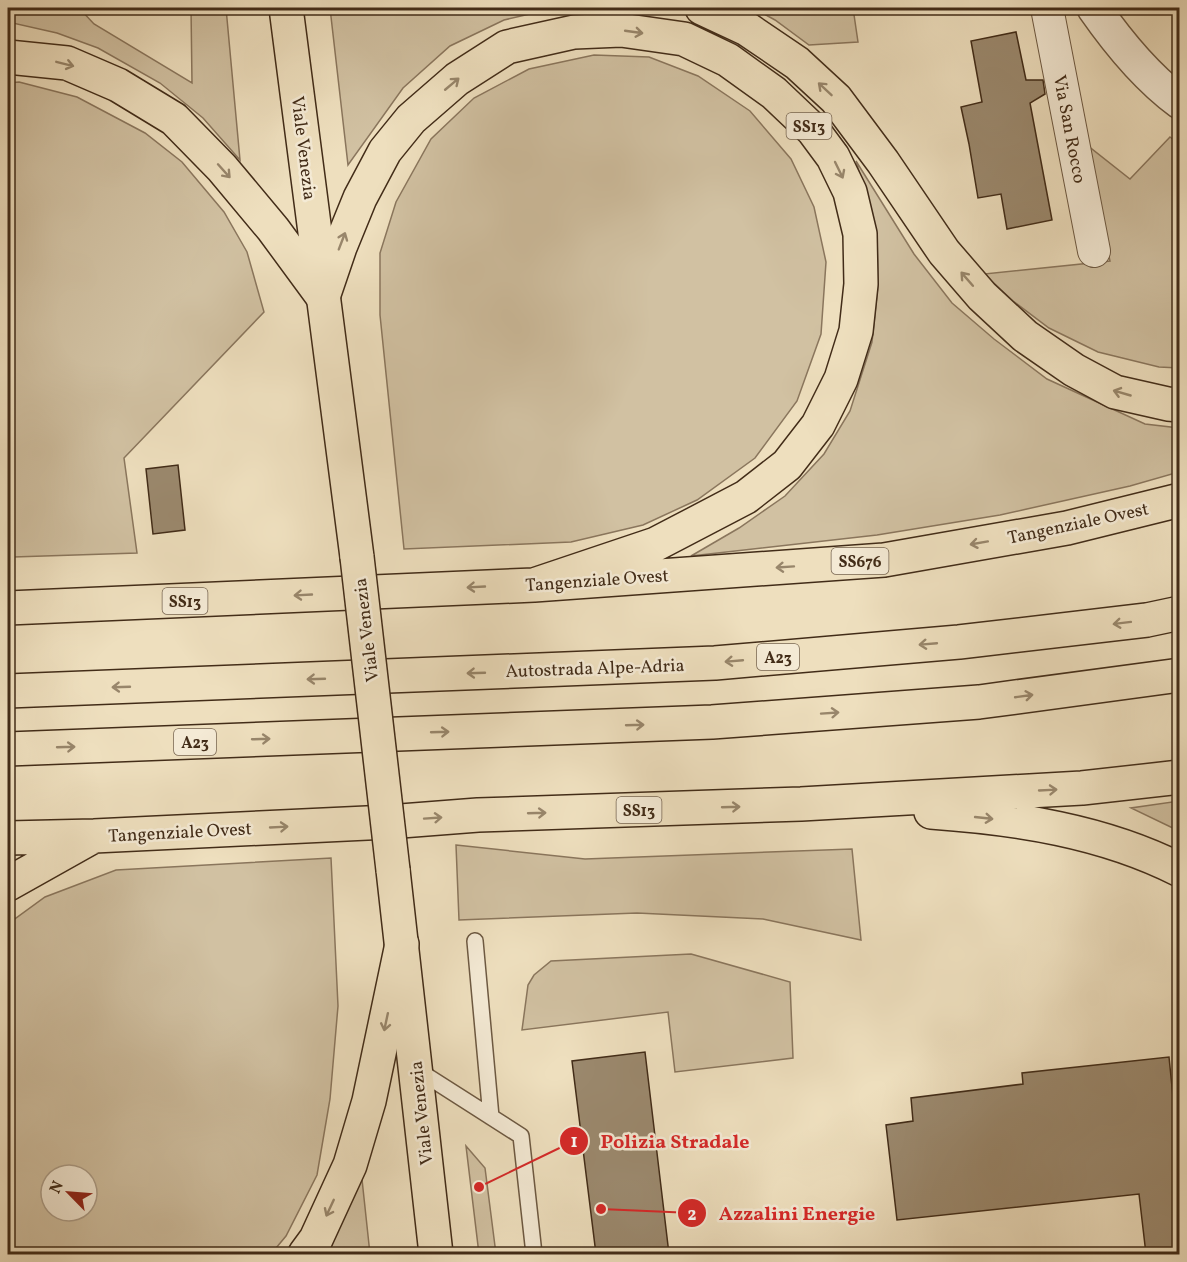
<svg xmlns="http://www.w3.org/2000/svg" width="1187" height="1262" font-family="Vollkorn,serif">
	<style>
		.green { fill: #d1c1a2; stroke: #8a765d; stroke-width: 1.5; fill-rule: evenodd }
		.building { fill: #9b896e; stroke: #422c18; stroke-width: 1.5 }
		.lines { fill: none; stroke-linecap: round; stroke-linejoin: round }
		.service-casing { stroke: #6d5942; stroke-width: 18 }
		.minor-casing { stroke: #6d5942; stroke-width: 34 }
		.tertiary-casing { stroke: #6d5942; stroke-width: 36 }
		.primary-casing { stroke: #422c18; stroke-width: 36 }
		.trunk-casing { stroke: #422c18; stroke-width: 36 }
		.motorway-casing { stroke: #422c18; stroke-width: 36 }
		.service { stroke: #f4ead5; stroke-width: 15 }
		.minor { stroke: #f4ead5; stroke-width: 32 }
		.tertiary { stroke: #f4ead5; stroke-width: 33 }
		.primary { stroke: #eedfbe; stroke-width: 33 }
		.trunk { stroke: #eedfbe; stroke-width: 33 }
		.motorway { stroke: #eedfbe; stroke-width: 33 }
		.primary-bridge-casing { stroke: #422c18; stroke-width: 36; stroke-linecap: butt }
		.primary-bridge { stroke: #eedfbe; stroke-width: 33 }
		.oneway { stroke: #98866b }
		.labels { text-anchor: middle; stroke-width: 5; stroke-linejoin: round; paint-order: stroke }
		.shield { fill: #f4ead5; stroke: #776551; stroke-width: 1.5 }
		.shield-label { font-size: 16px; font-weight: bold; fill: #422c18 }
		.street-label { font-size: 18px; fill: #422c18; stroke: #f4ead5 }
		.leader { fill: none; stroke: #d62828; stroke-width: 2 }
		.callout-dot { fill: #d62828; stroke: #f4ead5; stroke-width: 2 }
		.mark-label { font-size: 18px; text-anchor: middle; font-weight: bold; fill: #fff }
		.callout-label { font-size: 20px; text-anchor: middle; font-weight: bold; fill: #d62828; stroke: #f4ead5; stroke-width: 5; stroke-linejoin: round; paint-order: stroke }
	</style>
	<rect width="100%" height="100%" fill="#eedfbe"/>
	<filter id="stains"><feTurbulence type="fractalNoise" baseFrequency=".00333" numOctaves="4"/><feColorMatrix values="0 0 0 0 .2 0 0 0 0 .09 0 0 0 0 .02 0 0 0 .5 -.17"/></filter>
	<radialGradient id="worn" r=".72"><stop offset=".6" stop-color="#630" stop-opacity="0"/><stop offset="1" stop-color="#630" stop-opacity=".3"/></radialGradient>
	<path class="green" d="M 8,8 L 79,8 L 94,24 L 192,83 L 191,8 L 226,8 L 240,160 L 203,118 L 160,83 L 98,48 L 57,33 L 8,22 Z
		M 330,8 L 556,8 L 504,20 L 450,46 L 403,88 L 348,165 Z
		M 753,8 L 853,8 L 858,42 L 809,45 L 775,20 Z
		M 594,55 L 649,57 L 698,76 L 750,111 L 791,159 L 814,207 L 826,262 L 821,334 L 797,401 L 755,458 L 697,500 L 643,525 L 571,542 L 404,549 L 380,315 L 380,253 L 396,202 L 431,139 L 474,98 L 529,69 Z
		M 19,82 L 77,97 L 145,133 L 182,162 L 224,212 L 247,252 L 264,312 L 124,458 L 137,553 L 13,557 L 8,556 L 8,83 Z
		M 1170,137 L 1179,144 L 1179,368 L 1159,367 L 1098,352 L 1049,328 L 1013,301 L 984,274 L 1110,261 L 1083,142 L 1130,179 Z
		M 856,161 L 914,254 L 952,303 L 994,339 L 1047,379 L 1145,424 L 1179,428 L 1179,472 L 1130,486 L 1000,515 L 877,535 L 691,556 L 739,528 L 785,496 L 824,454 L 850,411 L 872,342 L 878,285 L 877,234 Z
		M 1179,801 L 1179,831 L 1131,808 Z
		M 456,845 L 585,859 L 852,849 L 861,940 L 763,919 L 637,913 L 459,920 Z
		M 331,858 L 338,1006 L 330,1099 L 317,1175 L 286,1236 L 271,1254 L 8,1254 L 8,924 L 45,897 L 116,870 ZM 51,1175 L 87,1175 L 87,1211 L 51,1211 Z
		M 691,954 L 790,982 L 793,1058 L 675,1072 L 668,1012 L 522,1030 L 528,985 L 534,975 L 551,961 Z
		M 466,1146 L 485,1168 L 496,1254 L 479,1254 Z
		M 361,1170 L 370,1254 L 322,1254 L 337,1232 Z"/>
	<path class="building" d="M 1016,32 L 1026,80 L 1043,80 L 1045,94 L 1030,103 L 1052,220 L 1007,229 L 1001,194 L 978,198 L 969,144 L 961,107 L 982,102 L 971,41 Z
		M 178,465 L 185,530 L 153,534 L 146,469 Z
		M 645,1052 L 669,1254 L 596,1254 L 572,1061 Z
		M 1169,1057 L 1179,1157 L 1179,1254 L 1146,1254 L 1139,1194 L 897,1220 L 886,1125 L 913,1121 L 911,1098 L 1023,1084 L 1022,1073 Z"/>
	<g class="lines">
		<defs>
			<path id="service" d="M 475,941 L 491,1117
				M 416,1069 L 521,1136 L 534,1254"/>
			<path id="minor" d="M 1047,8 L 1094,251"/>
			<path id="tertiary" d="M 1094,8 C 1117,41 1146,77 1180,102"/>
			<path id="primary" d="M 286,8 L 357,557
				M 393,870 L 436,1254"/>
			<path id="trunk" d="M 702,8 L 747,29 L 797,63 L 836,99 L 883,162 L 944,252 L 982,296 L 1025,336 L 1074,370 L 1115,392 L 1168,404 L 1180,405
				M 8,57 L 67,63 L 118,85 L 174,119 L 222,168 L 273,229 L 323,297
				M 323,297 L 340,247 L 360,198 L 385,151 L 411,119 L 457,79 L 507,47 L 574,32 L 621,30 L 684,39 L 728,60 L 774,93 L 813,130 L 833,157 L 850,192 L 860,234 L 861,284 L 856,331 L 841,379 L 818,425 L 787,465 L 746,497 L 656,544 L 534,585
				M 8,608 L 534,585 L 884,560 L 1067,528 L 1180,500
				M 931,812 C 1016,818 1103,831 1180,870
				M 8,838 L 94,836 L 388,822 L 478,815 L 801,804 L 1082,788 L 1180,777
				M 8,884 L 90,838
				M 305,1254 L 316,1239 L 350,1165 L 369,1101 L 402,944"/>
			<path id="motorway" d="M 8,691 L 715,663 L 959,642 L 1147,620 L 1180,613
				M 8,749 L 712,722 L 979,702 L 1180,675"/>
		</defs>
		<use href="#service" class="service-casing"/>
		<use href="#minor" class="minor-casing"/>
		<use href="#tertiary" class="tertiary-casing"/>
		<use href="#primary" class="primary-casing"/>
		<use href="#trunk" class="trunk-casing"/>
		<use href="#motorway" class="motorway-casing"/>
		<use href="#service" class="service"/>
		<use href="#minor" class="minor"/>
		<use href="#tertiary" class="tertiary"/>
		<use href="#primary" class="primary"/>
		<use href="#trunk" class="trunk"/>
		<use href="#motorway" class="motorway"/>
		<defs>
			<path id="primary-bridge" d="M 357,557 L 393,870"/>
		</defs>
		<use href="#primary-bridge" class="primary-bridge-casing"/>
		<use href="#primary-bridge" class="primary-bridge"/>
	</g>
	<defs><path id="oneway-shaft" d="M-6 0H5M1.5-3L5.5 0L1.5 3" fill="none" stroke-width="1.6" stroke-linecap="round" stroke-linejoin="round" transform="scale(1.5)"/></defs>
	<g class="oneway">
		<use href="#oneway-shaft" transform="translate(634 32) rotate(8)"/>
		<use href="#oneway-shaft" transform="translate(65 64) rotate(14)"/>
		<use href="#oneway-shaft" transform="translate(452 84) rotate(-40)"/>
		<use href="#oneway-shaft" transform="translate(825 89) rotate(-137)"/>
		<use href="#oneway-shaft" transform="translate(839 170) rotate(64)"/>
		<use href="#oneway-shaft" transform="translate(224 171) rotate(48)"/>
		<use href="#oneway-shaft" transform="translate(342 241) rotate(-69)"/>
		<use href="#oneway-shaft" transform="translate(967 279) rotate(-131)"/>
		<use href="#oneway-shaft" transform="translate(1122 393) rotate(-164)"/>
		<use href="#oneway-shaft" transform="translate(979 543) rotate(170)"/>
		<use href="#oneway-shaft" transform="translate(785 567) rotate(176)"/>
		<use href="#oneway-shaft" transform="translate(476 587) rotate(177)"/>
		<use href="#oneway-shaft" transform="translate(303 595) rotate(177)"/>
		<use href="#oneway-shaft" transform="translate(1122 623) rotate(173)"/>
		<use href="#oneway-shaft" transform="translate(928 644) rotate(175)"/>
		<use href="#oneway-shaft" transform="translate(734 661) rotate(175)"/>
		<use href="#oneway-shaft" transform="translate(476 673) rotate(178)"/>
		<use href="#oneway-shaft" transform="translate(316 679) rotate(178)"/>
		<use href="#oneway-shaft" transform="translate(121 687) rotate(178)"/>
		<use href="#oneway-shaft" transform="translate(1024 696) rotate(-8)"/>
		<use href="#oneway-shaft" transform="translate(830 713) rotate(-4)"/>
		<use href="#oneway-shaft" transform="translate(635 725) rotate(-2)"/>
		<use href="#oneway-shaft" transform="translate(440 732) rotate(-2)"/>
		<use href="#oneway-shaft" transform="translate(261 739) rotate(-2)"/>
		<use href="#oneway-shaft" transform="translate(66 747) rotate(-2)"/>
		<use href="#oneway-shaft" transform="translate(1048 790) rotate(-3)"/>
		<use href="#oneway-shaft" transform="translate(731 807) rotate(-2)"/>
		<use href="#oneway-shaft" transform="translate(537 813) rotate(-2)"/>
		<use href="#oneway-shaft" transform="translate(433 818) rotate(-4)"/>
		<use href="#oneway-shaft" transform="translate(984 818) rotate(6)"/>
		<use href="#oneway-shaft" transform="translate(279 827) rotate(-3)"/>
		<use href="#oneway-shaft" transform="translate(386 1022) rotate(102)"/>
		<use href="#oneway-shaft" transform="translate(330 1208) rotate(115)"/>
	</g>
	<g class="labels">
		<g class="shield">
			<rect x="786.5" y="113" width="45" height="26" rx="4.5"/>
			<rect x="831.5" y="548" width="57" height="26" rx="4.5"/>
			<rect x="162.5" y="588" width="45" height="26" rx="4.5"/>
			<rect x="757" y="644" width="42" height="26" rx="4.5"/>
			<rect x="174" y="729" width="42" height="26" rx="4.5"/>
			<rect x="616.5" y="797" width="45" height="26" rx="4.5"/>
		</g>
		<g class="shield-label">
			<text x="809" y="132">SS13</text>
			<text x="860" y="567">SS676</text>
			<text x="185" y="607">SS13</text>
			<text x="778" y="663">A23</text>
			<text x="195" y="748">A23</text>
			<text x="639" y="816">SS13</text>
		</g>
		<g class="street-label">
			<text transform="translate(1070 129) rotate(79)" y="6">Via San Rocco</text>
			<text transform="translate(304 148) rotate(83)" y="6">Viale Venezia</text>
			<text transform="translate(1078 523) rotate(-12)" y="6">Tangenziale Ovest</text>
			<text transform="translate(597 580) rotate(-4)" y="6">Tangenziale Ovest</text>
			<text transform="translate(366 630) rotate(-97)" y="6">Viale Venezia</text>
			<text transform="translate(595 668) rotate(-2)" y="6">Autostrada Alpe-Adria</text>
			<text transform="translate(180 832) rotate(-3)" y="6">Tangenziale Ovest</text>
			<text transform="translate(421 1113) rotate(-96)" y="6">Viale Venezia</text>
		</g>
	</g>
	<path class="leader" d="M479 1187L574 1141M601 1209L692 1213"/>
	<g class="callout-dot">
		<circle cx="479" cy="1187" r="6"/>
		<circle cx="601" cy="1209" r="6"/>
		<circle cx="574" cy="1141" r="15"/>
		<circle cx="692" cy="1213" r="15"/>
	</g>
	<g class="mark-label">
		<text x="574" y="1147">1</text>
		<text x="692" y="1220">2</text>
	</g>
	<g class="callout-label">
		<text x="675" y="1148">Polizia Stradale</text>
		<text x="797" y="1220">Azzalini Energie</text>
	</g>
	<rect width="1187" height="1262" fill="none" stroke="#eedfbe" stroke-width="30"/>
	<rect x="9" y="9" width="1169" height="1244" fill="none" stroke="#422c18" stroke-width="3"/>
	<rect x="15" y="15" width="1157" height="1232" fill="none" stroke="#422c18" stroke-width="1.5"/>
	<g transform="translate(69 1193) rotate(295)"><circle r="28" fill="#f4ead5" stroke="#ad9e89" stroke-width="1.5"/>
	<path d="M0-4.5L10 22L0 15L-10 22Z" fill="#8f2418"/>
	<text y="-9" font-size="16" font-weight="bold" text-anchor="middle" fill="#422c18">N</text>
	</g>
	<rect width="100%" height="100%" filter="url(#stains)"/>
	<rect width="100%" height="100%" fill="url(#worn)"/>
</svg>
